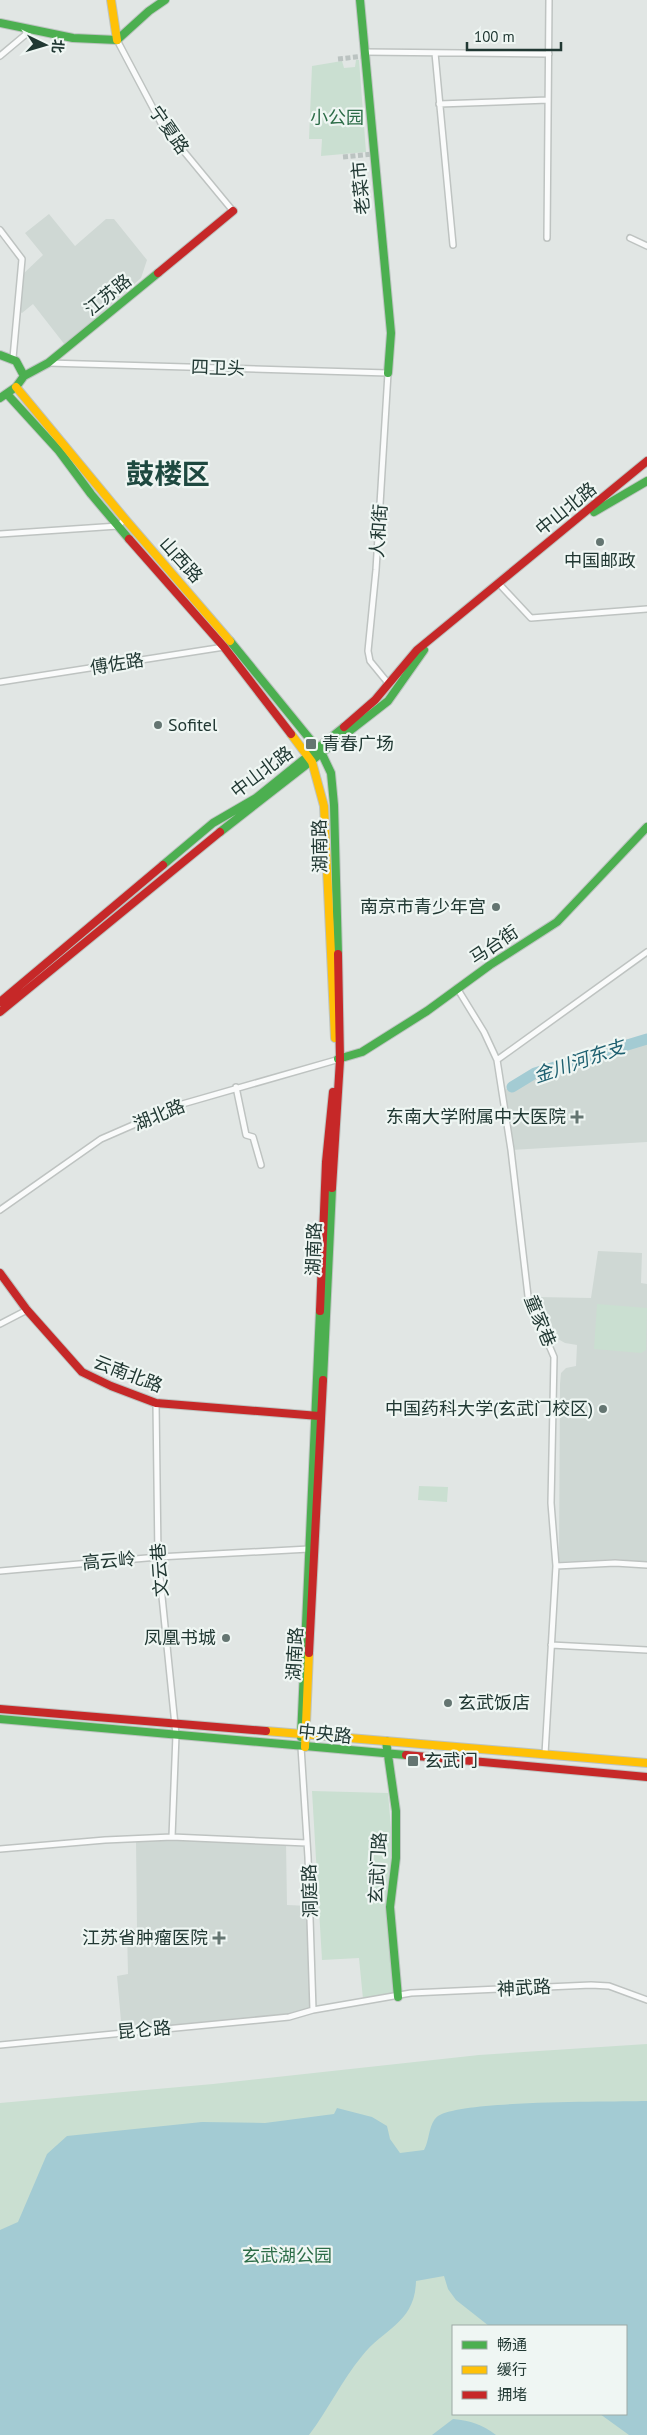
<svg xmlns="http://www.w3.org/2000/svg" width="647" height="2435" font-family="'PT Sans','Noto Sans SC',sans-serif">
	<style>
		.built { fill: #cfd8d4 }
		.green { fill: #cadfd1; fill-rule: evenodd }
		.water { fill: #a3cbd3 }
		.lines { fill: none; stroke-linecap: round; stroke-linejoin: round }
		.river { stroke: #a3cbd3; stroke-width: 11 }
		.street-tunnel { stroke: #bbc3c1; stroke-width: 5; stroke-dasharray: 5 2.5; stroke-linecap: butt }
		.street-casing { stroke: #bec3c1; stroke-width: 8 }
		.fast-casing { stroke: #bdc4c1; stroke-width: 10 }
		.slow-casing { stroke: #bdc4c1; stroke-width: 10 }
		.jam-casing { stroke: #bdc4c1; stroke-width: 10 }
		.street { stroke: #fafbfb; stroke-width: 5 }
		.fast { stroke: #4caf50; stroke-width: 8 }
		.slow { stroke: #ffc107; stroke-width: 8 }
		.jam { stroke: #c62828; stroke-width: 8 }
		.poi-dot { fill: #647571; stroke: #eff6f3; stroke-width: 2 }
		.labels { text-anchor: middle; stroke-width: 4.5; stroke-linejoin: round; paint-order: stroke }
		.park-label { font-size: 18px; fill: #2d6d48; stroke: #eff6f3 }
		.street-label { font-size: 18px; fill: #213833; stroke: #eff6f3 }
		.poi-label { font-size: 18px; fill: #213833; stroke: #eff6f3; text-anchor: end }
		.water-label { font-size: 19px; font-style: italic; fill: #1e6070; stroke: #eff6f3 }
		.town-label { font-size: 28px; font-weight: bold; fill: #1e4940; stroke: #eff6f3 }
	</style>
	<rect width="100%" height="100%" fill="#e1e6e4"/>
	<path class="built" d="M 49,214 L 75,246 L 106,219 L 114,219 L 147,260 L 141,278 L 65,345 L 33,304 L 22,313 L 20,312 L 23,274 L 43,255 L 25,233 Z
		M 647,1038 L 647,1142 L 511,1150 L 503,1091 L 535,1073 Z
		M 598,1251 L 642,1253 L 641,1283 L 647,1284 L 647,1562 L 616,1559 L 559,1562 L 560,1384 L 561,1373 L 566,1368 L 576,1366 L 577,1345 L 565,1343 L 551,1335 L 543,1321 L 537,1297 L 591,1298 Z
		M 172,1837 L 286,1842 L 287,1905 L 310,1906 L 313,2010 L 289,2017 L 122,2032 L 117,1976 L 128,1974 L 127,1929 L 137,1929 L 136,1840 Z"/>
	<path class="green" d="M 356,60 L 359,60 L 366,152 L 321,156 L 322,139 L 309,139 L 312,66 L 342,61 L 344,68 L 355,67 Z
		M 597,1304 L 647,1308 L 646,1350 L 641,1353 L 594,1349 Z
		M 419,1486 L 448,1487 L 447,1502 L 418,1500 Z
		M 312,1791 L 388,1793 L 393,1852 L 387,1908 L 393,1995 L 363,1999 L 359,1958 L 322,1960 Z
		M 647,2044 L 647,2435 L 0,2435 L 0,2103 L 213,2084 L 479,2055 ZM 453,2326 L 626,2326 L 626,2414 L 453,2414 Z"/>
	<path class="water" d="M 647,2101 L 647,2435 L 629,2435 L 600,2414 L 626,2414 L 626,2326 L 489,2326 L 456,2300 L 448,2289 L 444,2276 L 416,2281 C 415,2323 384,2328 362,2356 C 342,2380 328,2410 309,2435 L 0,2435 L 0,2230 L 18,2222 L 47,2154 L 67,2136 L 202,2122 L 265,2123 L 334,2114 L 337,2108 L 372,2117 L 387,2126 L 390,2139 L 400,2153 L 424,2150 C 430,2140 428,2124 438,2116 C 462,2100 610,2102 647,2101 Z
		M 453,2419 C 471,2421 482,2424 496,2435 L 432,2435 Z"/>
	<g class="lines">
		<path class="river" d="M 512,1087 L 535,1073 L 647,1039"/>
		<path class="street-tunnel" d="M 338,59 L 365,56
			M 343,157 L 373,154"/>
		<defs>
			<path id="street" d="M 117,40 L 162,125 L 233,211
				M 364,52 L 549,54
				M 435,53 L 453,245
				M 0,56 L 31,30
				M 439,104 L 548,100
				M 0,230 L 22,259 L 13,358
				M 547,238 L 549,0
				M 630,238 L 647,246
				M 48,363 L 388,373 L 376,570 L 368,651 L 370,661 L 388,683
				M 0,534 L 118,526 L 125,519
				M 502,587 L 531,618 L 647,609
				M 0,682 L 224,647
				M 457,988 L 484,1032 L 497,1060 L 511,1150 L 528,1296 L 554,1357 L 551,1503 L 556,1566 L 545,1754
				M 497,1060 L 647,952
				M 236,1087 L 246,1135 L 253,1137 L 261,1165
				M 0,1210 L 101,1139 L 179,1105 L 336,1060
				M 0,1324 L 27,1310
				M 556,1566 L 615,1563 L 647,1565
				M 0,1571 L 158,1557 L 309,1549
				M 551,1645 L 647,1650
				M 172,1837 L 307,1843
				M 0,1849 L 105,1840 L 172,1837 L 176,1735 L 158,1557 L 156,1403
				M 313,2010 L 411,1993 L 591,1985 L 609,1986 L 647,2000
				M 0,2045 L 289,2017 L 313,2010 L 308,1857 L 301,1747"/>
			<path id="fast" d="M 360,0 L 391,333 L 388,373
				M 0,23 L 73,38 L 117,40
				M 117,40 L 149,11 L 165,0
				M 0,355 L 16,361 L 24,376
				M 7,394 L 59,451 L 91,494 L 129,539
				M 0,398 L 16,387 L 24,376 L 48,363 L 158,273
				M 594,512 L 647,481
				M 230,641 L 322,754 L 331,773 L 334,805 L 338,954
				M 220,832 L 388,701 L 424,650
				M 163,865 L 213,823 L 256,798 L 344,727
				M 338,1059 L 362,1052 L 427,1011 L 490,965 L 557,922 L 647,827
				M 323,1380 L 332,1188
				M 0,1719 L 406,1755
				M 301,1737 L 320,1311
				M 386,1741 L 396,1811 L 396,1858 L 390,1907 L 398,1997"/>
			<path id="slow" d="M 111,0 L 117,40
				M 16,387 L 125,519 L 230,641
				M 291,734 L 312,762 L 324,806 L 335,1038
				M 266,1731 L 647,1763
				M 305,1747 L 309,1653"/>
			<path id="jam" d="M 158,273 L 233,211
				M 129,539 L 224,647 L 291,734
				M 344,727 L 375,700 L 417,650 L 647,461
				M 0,1002 L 163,865
				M 0,1012 L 220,832
				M 332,1188 L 340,1060 L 338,954
				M 0,1273 L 27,1310 L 82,1372 L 111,1386 L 156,1403 L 319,1416
				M 320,1311 L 326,1162 L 333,1092
				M 309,1653 L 323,1380
				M 0,1709 L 266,1731
				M 406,1755 L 647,1777"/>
		</defs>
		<use href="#street" class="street-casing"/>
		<use href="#fast" class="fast-casing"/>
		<use href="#slow" class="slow-casing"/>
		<use href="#jam" class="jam-casing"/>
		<use href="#street" class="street"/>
		<use href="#fast" class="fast"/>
		<use href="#slow" class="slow"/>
		<use href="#jam" class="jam"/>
	</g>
	<g class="poi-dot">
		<circle cx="600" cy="542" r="5"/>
		<circle cx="158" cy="725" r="5"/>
		<rect x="305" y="738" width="12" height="12" rx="2.5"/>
		<circle cx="496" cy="907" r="5"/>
		<path d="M574.5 1109.5h5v5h5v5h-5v5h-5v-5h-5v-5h5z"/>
		<circle cx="603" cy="1409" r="5"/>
		<circle cx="226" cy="1638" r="5"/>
		<circle cx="448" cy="1703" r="5"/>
		<rect x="407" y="1755" width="12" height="12" rx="2.5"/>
		<path d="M216.5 1930.5h5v5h5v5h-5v5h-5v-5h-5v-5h5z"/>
	</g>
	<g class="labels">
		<g class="park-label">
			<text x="337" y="124">小公园</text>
			<text x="287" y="2262">玄武湖公园</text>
		</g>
		<g class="street-label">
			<text transform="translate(169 130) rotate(55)" y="6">宁夏路</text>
			<text transform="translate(361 188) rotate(-95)" y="6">老菜市</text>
			<text transform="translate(108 295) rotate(-39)" y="6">江苏路</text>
			<text transform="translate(218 368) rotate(2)" y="6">四卫头</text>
			<text transform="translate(566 509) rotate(-39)" y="6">中山北路</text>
			<text transform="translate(379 531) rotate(-86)" y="6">人和街</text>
			<text transform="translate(181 560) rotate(48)" y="6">山西路</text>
			<text transform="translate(117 664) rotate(-9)" y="6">傅佐路</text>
			<text transform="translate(262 772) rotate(-37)" y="6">中山北路</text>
			<text transform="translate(320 846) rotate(-91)" y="6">湖南路</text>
			<text transform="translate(494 945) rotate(-34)" y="6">马台街</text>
			<text transform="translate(159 1115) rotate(-22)" y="6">湖北路</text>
			<text transform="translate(314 1249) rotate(-88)" y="6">湖南路</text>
			<text transform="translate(540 1321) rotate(68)" y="6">童家巷</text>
			<text transform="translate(128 1374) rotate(21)" y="6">云南北路</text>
			<text transform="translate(109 1561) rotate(-5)" y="6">高云岭</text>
			<text transform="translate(160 1570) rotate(-94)" y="6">文云巷</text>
			<text transform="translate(295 1654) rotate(-87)" y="6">湖南路</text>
			<text transform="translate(325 1734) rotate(6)" y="6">中央路</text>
			<text transform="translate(378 1868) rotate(-87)" y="6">玄武门路</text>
			<text transform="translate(310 1891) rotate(-92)" y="6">洞庭路</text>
			<text transform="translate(524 1988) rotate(-3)" y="6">神武路</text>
			<text transform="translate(144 2030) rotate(-5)" y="6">昆仑路</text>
		</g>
		<g class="poi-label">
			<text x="600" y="567" text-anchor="middle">中国邮政</text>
			<text x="168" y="731" text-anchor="start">Sofitel</text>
			<text x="322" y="750" text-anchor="start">青春广场</text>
			<text x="486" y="913">南京市青少年宫</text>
			<text x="566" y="1123">东南大学附属中大医院</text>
			<text x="593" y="1415">中国药科大学(玄武门校区)</text>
			<text x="216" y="1644">凤凰书城</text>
			<text x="458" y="1709" text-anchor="start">玄武饭店</text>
			<text x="424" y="1767" text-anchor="start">玄武门</text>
			<text x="208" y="1944">江苏省肿瘤医院</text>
		</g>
		<g class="water-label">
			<text transform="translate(579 1061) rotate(-19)" y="7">金川河东支</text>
		</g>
		<g class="town-label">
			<text x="168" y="484">鼓楼区</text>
		</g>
	</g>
	<rect x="452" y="2325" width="175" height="90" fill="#eff6f3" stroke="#9daaa6"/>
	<rect x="462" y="2341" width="25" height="8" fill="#4caf50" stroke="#9daaa6"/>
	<text x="497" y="2350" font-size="15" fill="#213833">畅通</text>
	<rect x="462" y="2366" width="25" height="8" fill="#ffc107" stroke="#9daaa6"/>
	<text x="497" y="2375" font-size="15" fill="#213833">缓行</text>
	<rect x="462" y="2391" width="25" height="8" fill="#c62828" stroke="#9daaa6"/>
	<text x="497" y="2400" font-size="15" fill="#213833">拥堵</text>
	<g transform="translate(45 45) rotate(95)" stroke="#eff6f3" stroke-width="4" paint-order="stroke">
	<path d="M0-4L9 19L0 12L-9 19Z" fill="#213833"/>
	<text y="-8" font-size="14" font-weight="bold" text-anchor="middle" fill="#213833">北</text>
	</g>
	<path d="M467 42v8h94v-8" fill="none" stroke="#213833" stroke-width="2.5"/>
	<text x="474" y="42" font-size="15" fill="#213833" stroke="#eff6f3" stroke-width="4" paint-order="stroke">100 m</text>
</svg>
